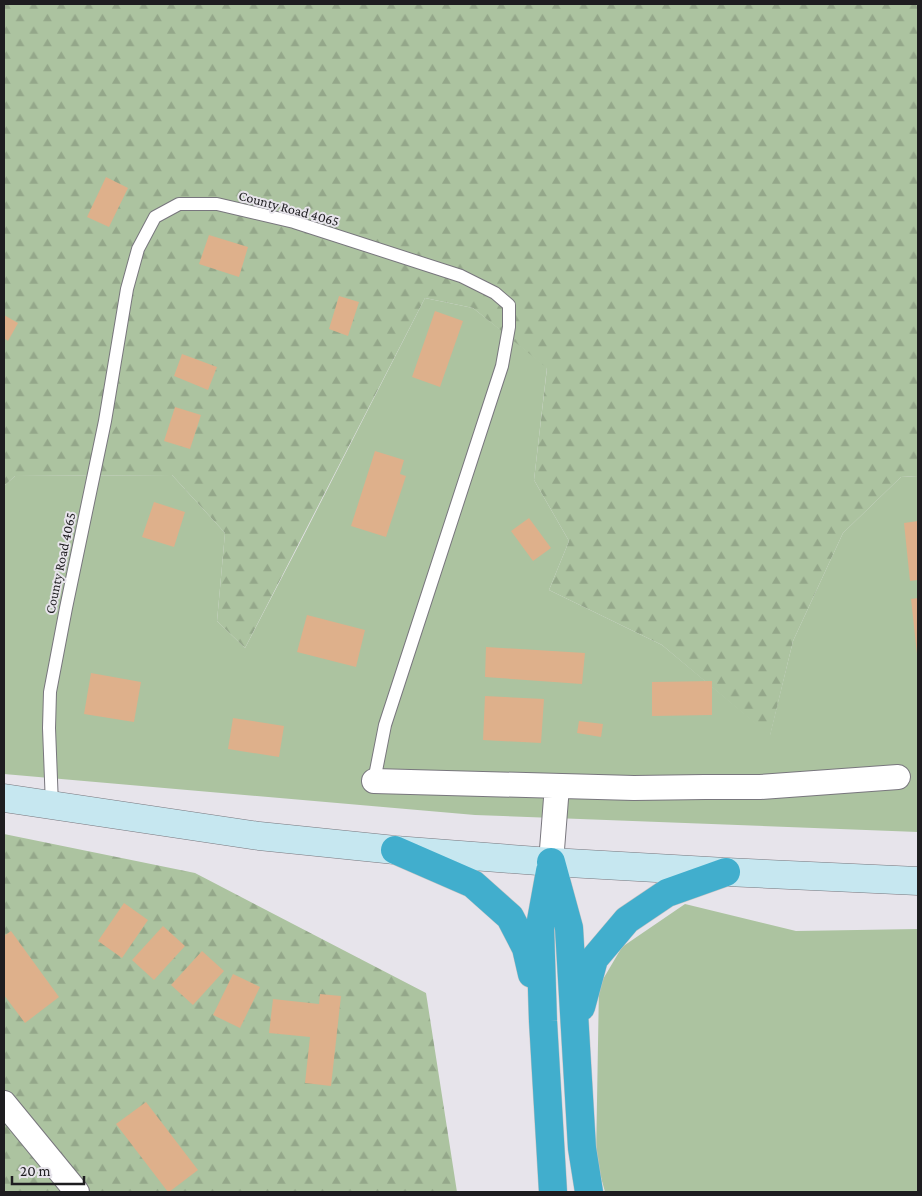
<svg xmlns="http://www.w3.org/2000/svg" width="922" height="1196" font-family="'Crimson Pro',serif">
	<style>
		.green { fill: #acc3a0 }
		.forest { fill: url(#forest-firs) }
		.building { fill: #deb08b }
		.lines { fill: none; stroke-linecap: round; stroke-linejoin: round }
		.service-casing { stroke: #78767d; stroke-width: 14 }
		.minor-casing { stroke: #78767d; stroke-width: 26 }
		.secondary-casing { stroke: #78767d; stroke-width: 29 }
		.motorway-casing { stroke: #c4c4c5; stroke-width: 29 }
		.service { stroke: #fff; stroke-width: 12 }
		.minor { stroke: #fff; stroke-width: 24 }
		.secondary { stroke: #c6e7f0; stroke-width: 28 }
		.motorway { stroke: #41aecd; stroke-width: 28 }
		.labels { text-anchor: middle; stroke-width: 4; stroke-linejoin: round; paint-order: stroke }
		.street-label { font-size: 14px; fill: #1e1d20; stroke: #e7e4eb }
	</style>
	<defs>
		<pattern id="forest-firs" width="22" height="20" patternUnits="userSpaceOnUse" patternTransform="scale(1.25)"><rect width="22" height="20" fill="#acc3a0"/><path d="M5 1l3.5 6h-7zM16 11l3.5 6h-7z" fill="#94a78a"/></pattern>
	</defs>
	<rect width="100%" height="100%" fill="#e7e4eb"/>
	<path class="green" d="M 425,298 L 473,308 L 547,367 L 534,480 L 569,541 L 549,590 L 662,645 L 770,735 L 793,641 L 843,533 L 901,477 L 918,476 L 918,832 L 475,815 L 4,774 L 4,486 L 15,476 L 172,475 L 225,533 L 217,621 L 245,648 L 303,537 Z
		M 685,904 L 796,931 L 918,929 L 918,1192 L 605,1192 L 596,1159 L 599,986 L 622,947 Z"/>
	<path class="forest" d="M 4,4 L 918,4 L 918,476 L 901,477 L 843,533 L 793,641 L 770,736 L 662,645 L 549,590 L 569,541 L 534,480 L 547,368 L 473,308 L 425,298 L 245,648 L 217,621 L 225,533 L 172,475 L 15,476 L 4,486 Z
		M 4,834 L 195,873 L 426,993 L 457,1192 L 4,1192 Z"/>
	<path class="building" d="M 106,177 L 128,188 L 109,227 L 87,217 Z
		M 209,235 L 248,247 L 239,277 L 199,264 Z
		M 339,296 L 359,302 L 348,336 L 329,329 Z
		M 435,311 L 463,321 L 440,387 L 412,377 Z
		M 4,315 L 18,323 L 8,341 L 4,338 Z
		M 182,354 L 217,367 L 208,390 L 174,376 Z
		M 175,407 L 201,415 L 190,449 L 164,441 Z
		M 375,451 L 404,460 L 400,474 L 406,476 L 386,537 L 351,526 Z
		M 154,502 L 185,512 L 174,547 L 142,537 Z
		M 529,518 L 551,548 L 533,561 L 511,531 Z
		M 918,521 L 918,580 L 910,581 L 904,523 Z
		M 918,598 L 918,654 L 917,654 L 911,599 Z
		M 307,615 L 365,630 L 356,667 L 297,652 Z
		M 486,647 L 585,653 L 582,684 L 485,677 Z
		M 91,673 L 141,682 L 134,722 L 84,714 Z
		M 712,681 L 712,715 L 652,716 L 652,682 Z
		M 485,696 L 544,699 L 541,743 L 483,740 Z
		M 233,718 L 284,726 L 279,757 L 228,749 Z
		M 579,721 L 603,724 L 601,737 L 577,733 Z
		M 124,903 L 148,920 L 122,958 L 98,941 Z
		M 163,926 L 185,946 L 154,980 L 132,960 Z
		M 11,931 L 59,997 L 25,1023 L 4,995 L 4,936 Z
		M 202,951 L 224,971 L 193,1005 L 171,985 Z
		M 233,974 L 260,987 L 240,1028 L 213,1015 Z
		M 320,994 L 341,996 L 331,1086 L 305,1083 L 310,1037 L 269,1033 L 273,999 L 319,1004 Z
		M 146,1102 L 198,1170 L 169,1192 L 168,1192 L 116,1124 Z"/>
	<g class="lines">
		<defs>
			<path id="service" d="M 52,805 L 49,728 L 50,692 L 66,608 L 105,421 L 127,289 L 138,249 L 155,217 L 179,204 L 217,204 L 294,222 L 461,276 L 495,293 L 509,305 L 509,327 L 502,366 L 385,725 L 374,781"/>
			<path id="minor" d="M 374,781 L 634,788 L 705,787 L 760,787 L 898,777
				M 551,862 L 557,786
				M 4,1103 L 77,1192"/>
			<path id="secondary" d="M 4,798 L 259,836 L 395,850 L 551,862 L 726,872 L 918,881"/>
			<path id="motorway" d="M 395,850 L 473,884 L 510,917 L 526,948 L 532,974
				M 551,862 L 569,928 L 582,1148 L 589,1192
				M 550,871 L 540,926 L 543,1021 L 553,1192
				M 581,1007 L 594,959 L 627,920 L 667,893 L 726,872"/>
		</defs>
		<use href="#service" class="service-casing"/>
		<use href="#minor" class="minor-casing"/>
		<use href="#secondary" class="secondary-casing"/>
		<use href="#motorway" class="motorway-casing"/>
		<use href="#service" class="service"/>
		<use href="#minor" class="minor"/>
		<use href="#secondary" class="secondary"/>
		<use href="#motorway" class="motorway"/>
	</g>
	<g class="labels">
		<g class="street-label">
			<text transform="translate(289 208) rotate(15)" y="5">County Road 4065</text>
			<text transform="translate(60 563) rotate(-78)" y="5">County Road 4065</text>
		</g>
	</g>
	<rect width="922" height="1196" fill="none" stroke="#1e1d20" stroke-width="10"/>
	<path d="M12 1176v8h72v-8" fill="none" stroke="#1e1d20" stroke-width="2.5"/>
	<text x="20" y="1176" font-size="15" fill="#1e1d20" stroke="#e7e4eb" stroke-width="4" paint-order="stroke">20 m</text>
</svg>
